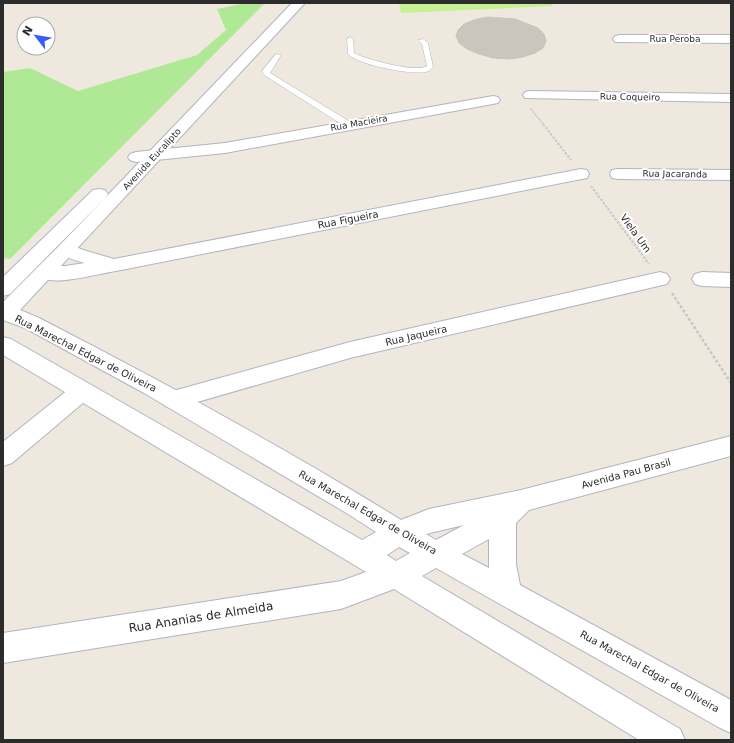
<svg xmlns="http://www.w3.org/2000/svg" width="734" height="743" font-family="'DejaVu Sans',sans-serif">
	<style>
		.green { fill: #b0e996 }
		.pitch { fill: #c5f191 }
		.building { fill: #cac5bd; stroke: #cbc4b7 }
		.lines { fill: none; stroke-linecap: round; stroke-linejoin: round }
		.lane-casing { stroke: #b2b4c1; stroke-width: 1 }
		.street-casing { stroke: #b2b4c1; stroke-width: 2 }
		.secondary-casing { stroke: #b2b4c1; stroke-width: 2 }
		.path-far2 { stroke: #c8c8c8; stroke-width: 1.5; stroke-dasharray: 2 1; stroke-linecap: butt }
		.path-far1 { stroke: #c8c8c8; stroke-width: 2; stroke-dasharray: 2.5 1.5; stroke-linecap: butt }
		.path { stroke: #c8c8c8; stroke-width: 2.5; stroke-dasharray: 3 2; stroke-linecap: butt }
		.lane { fill: #fff; fill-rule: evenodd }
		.street { fill: #fff; fill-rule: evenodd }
		.secondary { fill: #fff; fill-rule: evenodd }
		.labels { text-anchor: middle; stroke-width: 4; stroke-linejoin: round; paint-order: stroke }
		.far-street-label { font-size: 9px; fill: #2c2c2c; stroke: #fff }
		.street-label { font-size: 10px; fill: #2c2c2c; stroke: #fff }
		.near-street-label { font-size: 12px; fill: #2c2c2c; stroke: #fff }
	</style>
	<rect width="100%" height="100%" fill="#efe8de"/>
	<path class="green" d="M 245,3 L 265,3 L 10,259 L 3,258 L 3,72 L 30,68 L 78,91 L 197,55 L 226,30 L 217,9 Z"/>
	<path class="pitch" d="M 399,3 L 551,3 L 553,6 L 401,13 Z"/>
	<path class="building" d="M 487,17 L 515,19 L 538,28 L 544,34 L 546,41 L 543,48 L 535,53 L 523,57 L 509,59 L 493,58 L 479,54 L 467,49 L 459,43 L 456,36 L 458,30 L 464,24 L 474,20 Z"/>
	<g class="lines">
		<defs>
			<path id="lane" d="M 350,37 L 353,39 L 354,53 L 358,55 C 370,60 416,73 427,66 L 422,44 L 418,40 L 423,39 L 428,43 L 433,67 C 431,69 429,71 426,72 C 411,75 358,65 348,54 L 347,39 Z
				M 276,54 L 281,55 L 270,73 L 352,123 L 352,127 L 346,127 L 264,75 L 262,71 Z"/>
			<path id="street" d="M 620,35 L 731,35 L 731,43 L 615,42 L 613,39 L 615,36 Z
				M 530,91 L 731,94 L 731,102 L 525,98 L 523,95 L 525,92 Z
				M 493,96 L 498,97 L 500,100 L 498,103 L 225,153 L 136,162 L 130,160 L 128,157 L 130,154 L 136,152 L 225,143 Z
				M 581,169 L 587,170 L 589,174 L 587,178 L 116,271 C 91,275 62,285 37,278 L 34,273 L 37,268 L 44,266 L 65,266 L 85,263 C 75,260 64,258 58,249 L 60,245 L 67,243 L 83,250 L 114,259 Z
				M 618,169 L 731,170 L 731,180 L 618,179 L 612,178 L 610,174 L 612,170 Z
				M 660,272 L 667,274 L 670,279 L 667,284 L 350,358 L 173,409 L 165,406 L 162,400 L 165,394 L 173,391 L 350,342 Z
				M 702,272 L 731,273 L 731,287 L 702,286 L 695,284 L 692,279 L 695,274 Z
				M 82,382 L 90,385 L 93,391 L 90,397 L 12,463 L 3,466 L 3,442 L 74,385 Z"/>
			<path id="secondary" d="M 292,3 L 305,3 L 20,310 L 39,318 C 161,381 284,447 401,520 L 429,509 L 521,490 L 731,436 L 731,456 L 529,510 L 516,523 L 516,564 L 520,585 L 731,700 L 731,733 L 720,728 L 436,568 L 422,576 L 680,729 L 685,740 L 639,740 L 394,589 L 341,609 L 3,663 L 3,633 L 341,581 L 366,572 L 3,355 L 3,337 L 11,339 L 362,540 L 376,532 L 348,514 L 144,393 L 25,328 L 3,320 L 3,302 L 60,245 ZM 464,525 L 436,540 L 426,534 L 430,533 ZM 489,539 L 489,568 L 462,554 ZM 399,547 L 410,553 L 396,561 L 387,555 Z
				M 99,189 L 105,190 L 108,194 L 105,198 L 10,294 L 3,296 L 3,277 L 93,190 Z"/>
		</defs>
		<use href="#lane" class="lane-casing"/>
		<use href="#street" class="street-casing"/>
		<use href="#secondary" class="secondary-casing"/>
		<path class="path-far2" d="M 531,109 L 544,125"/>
		<path class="path-far1" d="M 543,124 L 571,160
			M 591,186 L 649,264"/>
		<path class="path" d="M 672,293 L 731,383"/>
		<use href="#lane" class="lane"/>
		<use href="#street" class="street"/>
		<use href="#secondary" class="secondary"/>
	</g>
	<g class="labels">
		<g class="far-street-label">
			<text x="675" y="42">Rua Peroba</text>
			<text transform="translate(630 97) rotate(1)" y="3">Rua Coqueiro</text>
			<text transform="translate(359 123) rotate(-10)" y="3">Rua Macieira</text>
			<text transform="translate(152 159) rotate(-47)" y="3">Avenida Eucalipto</text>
			<text transform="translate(675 174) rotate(1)" y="3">Rua Jacaranda</text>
		</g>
		<g class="street-label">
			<text transform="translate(348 219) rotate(-11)" y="4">Rua Figueira</text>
			<text transform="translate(636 233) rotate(54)" y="4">Viela Um</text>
			<text transform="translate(416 335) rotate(-13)" y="4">Rua Jaqueira</text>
			<text transform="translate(86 353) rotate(27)" y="4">Rua Marechal Edgar de Oliveira</text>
			<text transform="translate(626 473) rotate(-15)" y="4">Avenida Pau Brasil</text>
			<text transform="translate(368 512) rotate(30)" y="4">Rua Marechal Edgar de Oliveira</text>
			<text transform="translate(650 671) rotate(29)" y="4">Rua Marechal Edgar de Oliveira</text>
		</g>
		<g class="near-street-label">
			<text transform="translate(201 617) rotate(-9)" y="4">Rua Ananias de Almeida</text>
		</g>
	</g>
	<rect width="734" height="743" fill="none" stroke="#2c2c2c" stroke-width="8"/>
	<g transform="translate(36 36) rotate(301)"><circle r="19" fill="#ffffff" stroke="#ababab"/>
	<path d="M0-3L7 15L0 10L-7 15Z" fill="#3a59ff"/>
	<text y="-6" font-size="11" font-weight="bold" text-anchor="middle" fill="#2c2c2c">N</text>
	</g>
</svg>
